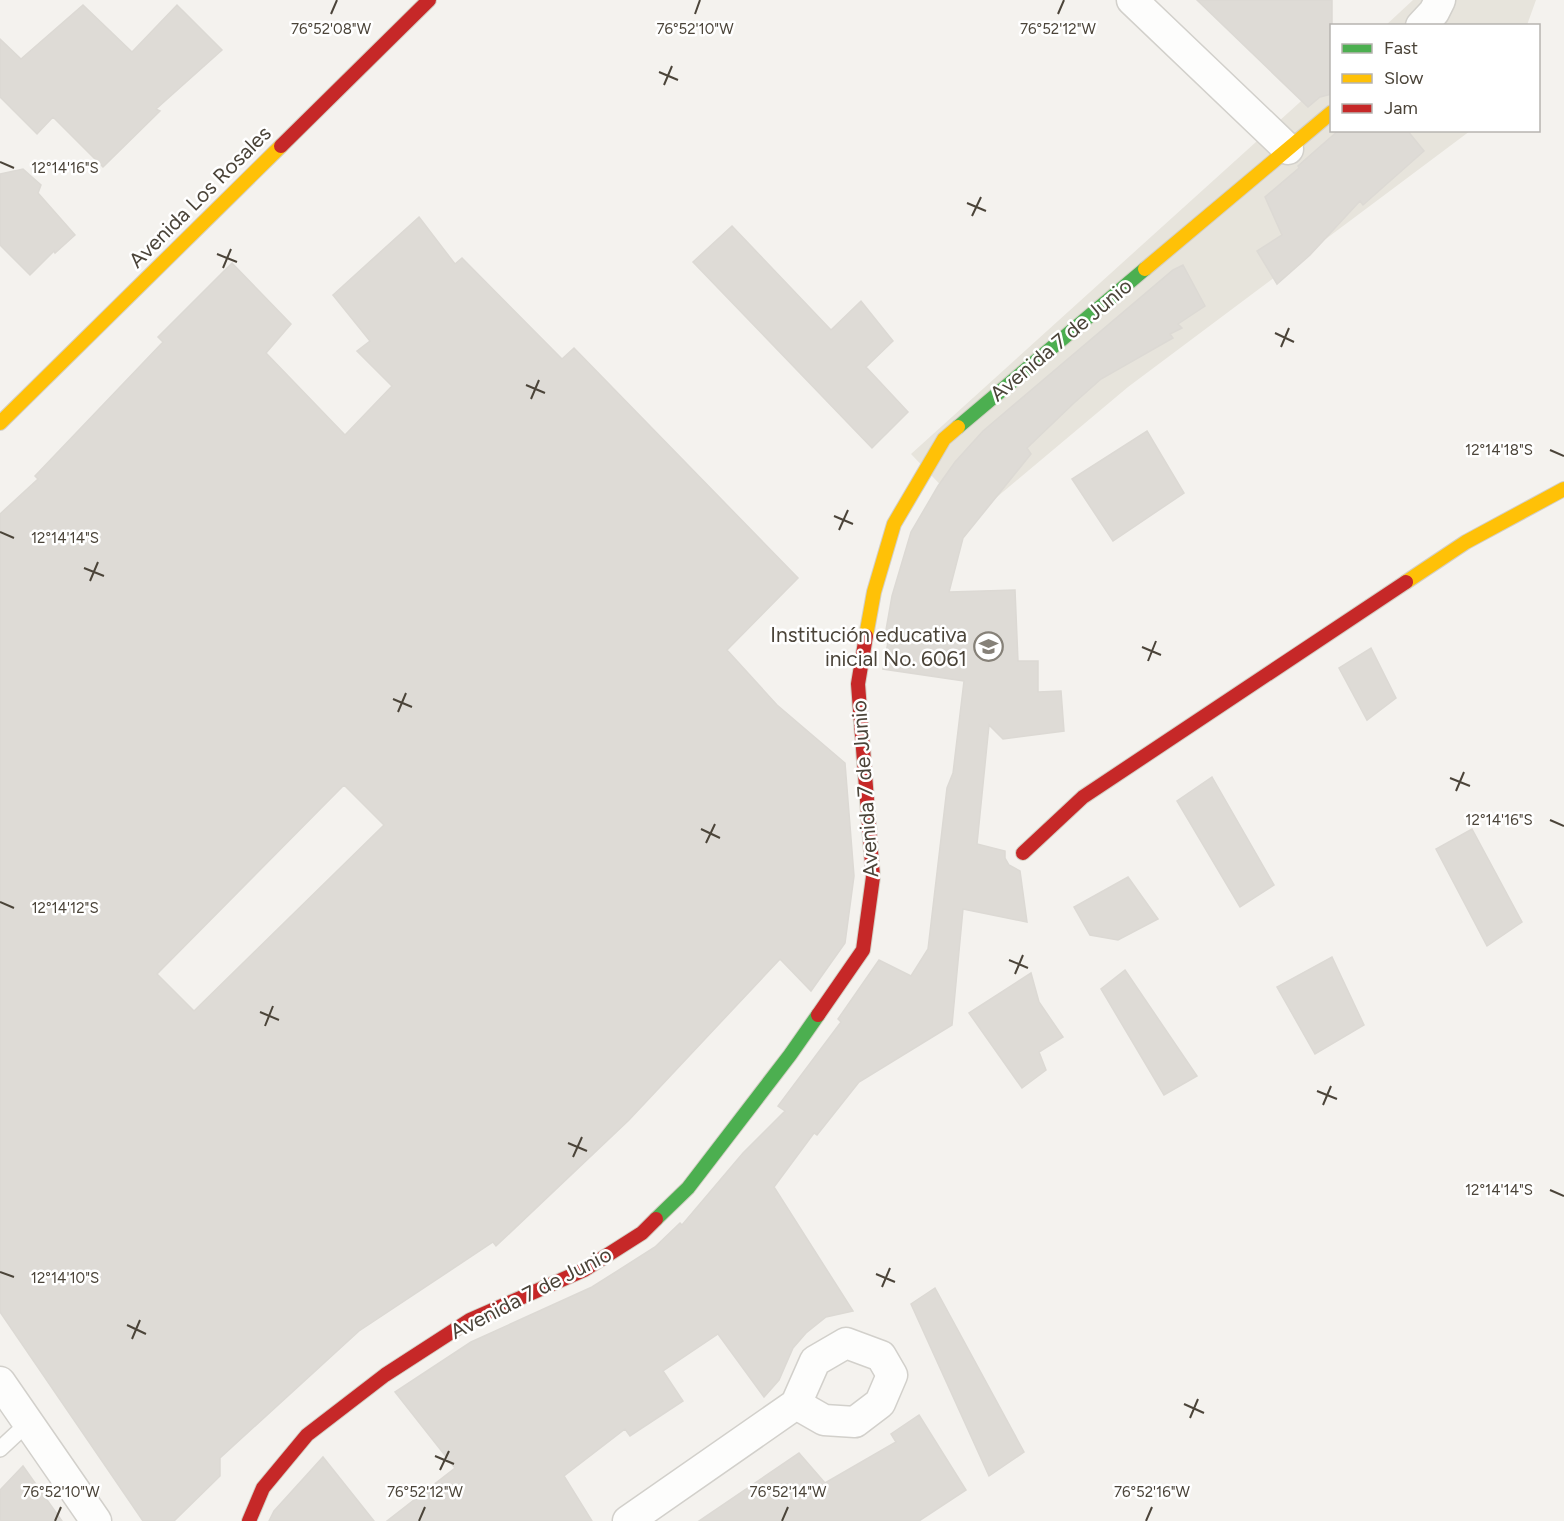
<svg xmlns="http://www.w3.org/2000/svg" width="1564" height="1521" font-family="Figtree,sans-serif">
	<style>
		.residential { fill: #e7e4dc }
		.building { fill: #dedbd6; stroke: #dcd9d4; stroke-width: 1.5; fill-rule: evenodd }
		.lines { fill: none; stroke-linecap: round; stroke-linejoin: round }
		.lane-casing { stroke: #d2d0cb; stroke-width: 18 }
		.street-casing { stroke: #d2d0cb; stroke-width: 33 }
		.fast-casing { stroke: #d3cfc5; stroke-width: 16 }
		.slow-casing { stroke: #d3cfc5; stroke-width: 16 }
		.jam-casing { stroke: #d3cfc5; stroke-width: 16 }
		.lane { stroke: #fdfdfc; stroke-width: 15 }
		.street { stroke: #fdfdfc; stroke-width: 30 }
		.fast { stroke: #4caf50; stroke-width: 14 }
		.slow { stroke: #ffc107; stroke-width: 14 }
		.jam { stroke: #c62828; stroke-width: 14 }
		.ticks { fill: none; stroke: #4b4439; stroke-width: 2 }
		.labels { text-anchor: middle; stroke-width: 5; stroke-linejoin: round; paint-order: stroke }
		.street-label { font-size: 21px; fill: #4b4439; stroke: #fff }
		.poi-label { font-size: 21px; fill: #4b4439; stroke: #fff; text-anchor: end }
		.ticks-label { font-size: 15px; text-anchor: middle; fill: #4b4439; stroke: #fff; stroke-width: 5; stroke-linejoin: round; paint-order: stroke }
	</style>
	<rect width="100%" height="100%" fill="#f4f2ee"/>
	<path class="residential" d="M 1413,0 L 1536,0 L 1527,25 L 1385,26 Z
		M 1331,74 L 1332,130 L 1470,131 L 1128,387 L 972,518 L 911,454 Z"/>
	<path class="building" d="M 1197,0 L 1332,0 L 1332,94 L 1320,97 L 1308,107 Z
		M 83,5 L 132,52 L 177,5 L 222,50 L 156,109 L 160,111 L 103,167 L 53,117 L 37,134 L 0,97 L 0,39 L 21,59 Z
		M 1339,130 L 1407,130 L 1424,151 L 1363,205 L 1360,201 L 1310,255 L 1277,284 L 1257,251 L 1282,235 L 1265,197 L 1299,168 L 1298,166 Z
		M 23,169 L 41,185 L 38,193 L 75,235 L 55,253 L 54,251 L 30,275 L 0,245 L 0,174 Z
		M 419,217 L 455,264 L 462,258 L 562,359 L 574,348 L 798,578 L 727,650 L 777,705 L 845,763 L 854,876 L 845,943 L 811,991 L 780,959 L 629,1120 L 496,1246 L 493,1242 L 359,1331 L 220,1458 L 220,1476 L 174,1521 L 143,1521 L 0,1312 L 0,514 L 38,479 L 35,476 L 163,342 L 158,337 L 232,263 L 291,324 L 266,353 L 345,435 L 392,386 L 357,351 L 370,341 L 333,295 ZM 344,785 L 384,825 L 194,1011 L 157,974 Z
		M 732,226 L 831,330 L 861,301 L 893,341 L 866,367 L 908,412 L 872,448 L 693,262 Z
		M 1183,265 L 1205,306 L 1178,324 L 1182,328 L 1170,334 L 1173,338 L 1101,379 L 1074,403 L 1027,448 L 1031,454 L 963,538 L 949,592 L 1015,590 L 1018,661 L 1038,661 L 1038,692 L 1061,691 L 1064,731 L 1003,739 L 989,725 L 977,844 L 1005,851 L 1005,858 L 1009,865 L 1020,871 L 1027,922 L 963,909 L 952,1025 L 859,1082 L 817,1135 L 814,1133 L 774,1187 L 853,1311 L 826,1317 L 806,1333 L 793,1348 L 779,1380 L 764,1397 L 718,1334 L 663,1371 L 683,1401 L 630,1436 L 625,1429 L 564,1476 L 592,1521 L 387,1521 L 455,1468 L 395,1392 L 471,1342 L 592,1287 L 655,1247 L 680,1223 L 682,1225 L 743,1153 L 785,1111 L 778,1106 L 841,1022 L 838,1019 L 879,960 L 911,976 L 928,949 L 947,788 L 953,773 L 964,681 L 883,669 L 890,631 L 886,630 L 892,596 L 911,532 L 938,486 L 955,462 L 983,431 L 1173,270 Z
		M 1147,431 L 1184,493 L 1113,541 L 1072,479 Z
		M 1371,648 L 1396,698 L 1367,720 L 1339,668 Z
		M 1212,777 L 1274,885 L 1240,907 L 1177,801 Z
		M 1472,829 L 1522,922 L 1487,946 L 1436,849 Z
		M 1128,877 L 1158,919 L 1118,940 L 1090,935 L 1074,907 Z
		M 1332,957 L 1364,1025 L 1315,1054 L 1277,987 Z
		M 1125,970 L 1197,1076 L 1164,1095 L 1101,989 Z
		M 1031,973 L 1039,1002 L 1063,1037 L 1039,1052 L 1046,1070 L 1022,1088 L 969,1013 Z
		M 935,1288 L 1024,1452 L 989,1476 L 911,1304 Z
		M 919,1415 L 966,1490 L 919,1521 L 699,1521 L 799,1453 L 825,1483 L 896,1442 L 891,1434 Z
		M 323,1457 L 374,1521 L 269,1521 L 274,1511 Z
		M 23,1466 L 62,1521 L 0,1521 L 0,1490 Z"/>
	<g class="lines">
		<defs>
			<path id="lane" d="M 0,1449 L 29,1422"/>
			<path id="street" d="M 1132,0 L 1288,149
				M 1421,26 L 1434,12 L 1440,0
				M 0,1382 L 96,1521
				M 628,1521 L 796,1404 L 815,1361 L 846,1343 L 881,1356 L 892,1375 L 880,1403 L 855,1422 L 824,1420 L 796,1404"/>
			<path id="fast" d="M 958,427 L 1145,269
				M 656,1219 L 688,1188 L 790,1055 L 818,1015"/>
			<path id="slow" d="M 1145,269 L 1332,112
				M 0,423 L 281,146
				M 1406,582 L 1466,542 L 1564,489
				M 866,636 L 874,592 L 894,524 L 944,439 L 958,427"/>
			<path id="jam" d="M 281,146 L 429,0
				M 1023,853 L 1083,797 L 1406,582
				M 818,1015 L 863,950 L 873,877 L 858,684 L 866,636
				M 249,1521 L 263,1488 L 307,1435 L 385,1375 L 470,1320 L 584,1270 L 642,1233 L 656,1219"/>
		</defs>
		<use href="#lane" class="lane-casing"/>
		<use href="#street" class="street-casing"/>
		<use href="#fast" class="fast-casing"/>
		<use href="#slow" class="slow-casing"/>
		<use href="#jam" class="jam-casing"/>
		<use href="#lane" class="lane"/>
		<use href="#street" class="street"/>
		<use href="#fast" class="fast"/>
		<use href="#slow" class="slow"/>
		<use href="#jam" class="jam"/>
	</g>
	<path class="ticks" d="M 331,14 L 337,0M 695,14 L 700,0M 1058,14 L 1064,0M 659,72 L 678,80M 664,85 L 672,66M 0,162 L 14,168M 967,203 L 986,211M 972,216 L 981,197M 217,254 L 237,262M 223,268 L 231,249M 1275,333 L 1294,342M 1281,347 L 1289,328M 526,385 L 545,393M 531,399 L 539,380M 1550,450 L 1564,456M 834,516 L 853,524M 839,530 L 848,510M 0,532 L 14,538M 84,568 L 104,576M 90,581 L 98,562M 1142,647 L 1161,655M 1148,661 L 1156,641M 393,699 L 412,707M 398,712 L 406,693M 1450,778 L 1470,786M 1456,791 L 1464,772M 1550,820 L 1564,826M 701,829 L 720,838M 706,843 L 715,824M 0,902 L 14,908M 1009,960 L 1028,968M 1015,974 L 1023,955M 260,1012 L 279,1020M 265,1026 L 273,1006M 1317,1091 L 1337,1099M 1323,1105 L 1331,1086M 568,1143 L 587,1151M 573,1157 L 582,1137M 1550,1190 L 1564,1196M 0,1272 L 14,1277M 876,1274 L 895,1282M 882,1287 L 890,1268M 127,1325 L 146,1334M 132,1339 L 140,1320M 1184,1404 L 1204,1413M 1190,1418 L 1198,1399M 435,1456 L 454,1464M 440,1470 L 449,1451M 55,1521 L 61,1507M 419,1521 L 425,1507M 782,1521 L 788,1507M 1146,1521 L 1152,1507"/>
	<defs>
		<symbol id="school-ring" viewBox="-11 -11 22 22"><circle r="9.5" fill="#fff" stroke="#868178" stroke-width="1.5"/><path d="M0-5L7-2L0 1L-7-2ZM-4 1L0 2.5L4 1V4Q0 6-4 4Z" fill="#868178"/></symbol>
	</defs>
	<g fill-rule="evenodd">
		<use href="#school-ring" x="972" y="630" width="33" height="33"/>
	</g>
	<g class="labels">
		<g class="street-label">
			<text transform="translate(200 197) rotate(-45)" y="7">Avenida Los Rosales</text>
			<text transform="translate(1061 340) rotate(-40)" y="7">Avenida 7 de Junio</text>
			<text transform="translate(865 789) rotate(-94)" y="7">Avenida 7 de Junio</text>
			<text transform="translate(531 1293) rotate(-27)" y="7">Avenida 7 de Junio</text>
		</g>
		<g class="poi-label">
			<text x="967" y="642">Institución educativa<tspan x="967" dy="24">inicial No. 6061</tspan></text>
		</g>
	</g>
	<g class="ticks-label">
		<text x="1058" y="34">76°52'12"W</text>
		<text x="331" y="34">76°52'08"W</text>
		<text x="695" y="34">76°52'10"W</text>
		<text x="65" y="173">12°14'16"S</text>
		<text x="1499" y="455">12°14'18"S</text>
		<text x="65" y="543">12°14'14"S</text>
		<text x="1499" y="825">12°14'16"S</text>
		<text x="65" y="913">12°14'12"S</text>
		<text x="1499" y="1195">12°14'14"S</text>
		<text x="65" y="1283">12°14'10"S</text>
		<text x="61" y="1497">76°52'10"W</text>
		<text x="425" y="1497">76°52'12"W</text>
		<text x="788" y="1497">76°52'14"W</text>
		<text x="1152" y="1497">76°52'16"W</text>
	</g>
	<rect x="1330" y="24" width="210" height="108" fill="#ffffff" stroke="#b7b4b0" stroke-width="1.5"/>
	<rect x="1342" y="44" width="30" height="9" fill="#4caf50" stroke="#b7b4b0" stroke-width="1.5"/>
	<text x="1384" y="54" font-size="18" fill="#4b4439">Fast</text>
	<rect x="1342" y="74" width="30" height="9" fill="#ffc107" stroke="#b7b4b0" stroke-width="1.5"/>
	<text x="1384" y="84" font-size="18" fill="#4b4439">Slow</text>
	<rect x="1342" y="104" width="30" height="9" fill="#c62828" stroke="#b7b4b0" stroke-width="1.5"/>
	<text x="1384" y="114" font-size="18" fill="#4b4439">Jam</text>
</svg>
